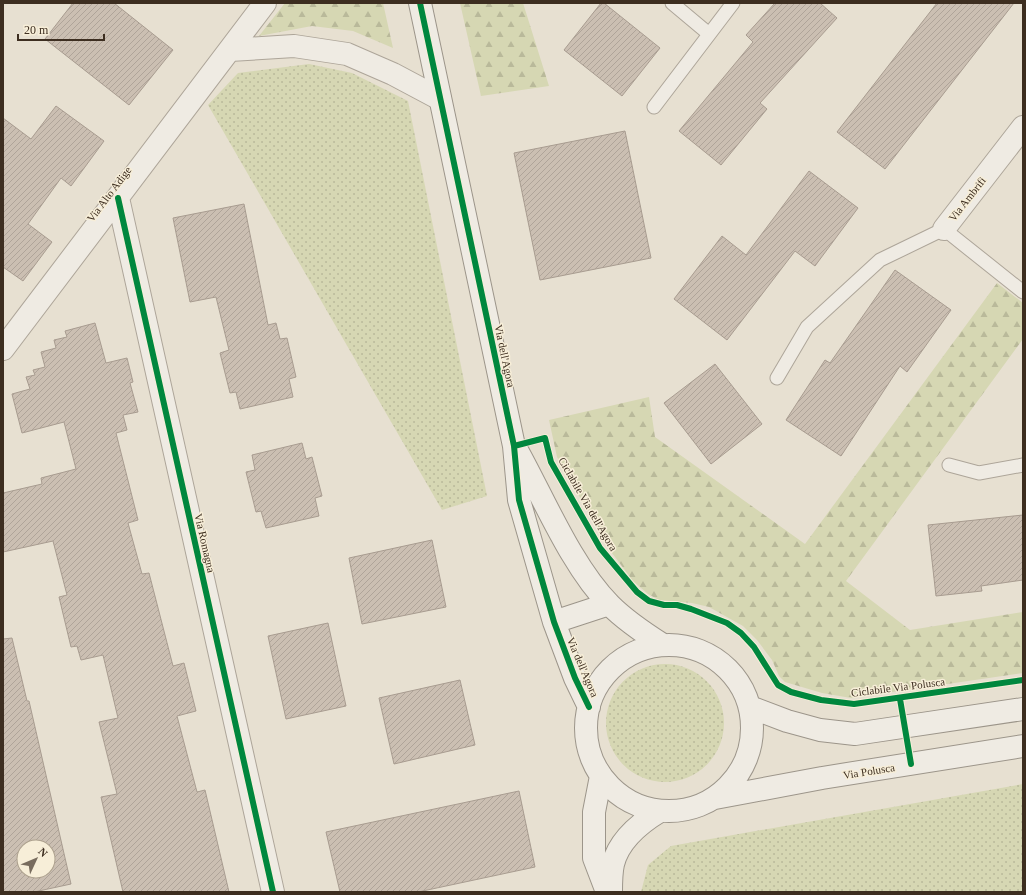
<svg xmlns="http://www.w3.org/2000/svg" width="1026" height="895" font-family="'Times New Roman',serif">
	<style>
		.grass { fill: url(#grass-dots) }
		.forest { fill: url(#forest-firs) }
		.building { fill: url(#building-hatch); stroke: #a89c90; fill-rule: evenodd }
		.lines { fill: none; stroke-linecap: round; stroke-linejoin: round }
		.lane-casing { stroke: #ada599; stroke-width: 15 }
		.street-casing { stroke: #ada599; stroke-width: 24 }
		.secondary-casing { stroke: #9c958a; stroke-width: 24 }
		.lane { stroke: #efebe3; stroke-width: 13 }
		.street { stroke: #efebe3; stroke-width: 22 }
		.secondary { stroke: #efebe3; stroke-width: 22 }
		.cycleway-casing { stroke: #f7eed8; stroke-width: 8 }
		.cycleway { stroke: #00873e; stroke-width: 6 }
		.labels { text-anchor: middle; stroke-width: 3; stroke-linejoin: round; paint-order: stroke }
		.street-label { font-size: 11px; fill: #3d2e20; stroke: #f7eed8 }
	</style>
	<defs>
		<pattern id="grass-dots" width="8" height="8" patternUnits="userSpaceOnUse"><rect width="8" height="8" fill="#d6d7b3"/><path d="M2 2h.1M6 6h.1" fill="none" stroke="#b9b99a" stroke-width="1.8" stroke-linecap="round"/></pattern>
		<pattern id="forest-firs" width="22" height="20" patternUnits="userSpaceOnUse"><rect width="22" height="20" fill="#d6d7b3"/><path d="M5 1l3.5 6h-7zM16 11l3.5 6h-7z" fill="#b9b99a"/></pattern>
		<pattern id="building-hatch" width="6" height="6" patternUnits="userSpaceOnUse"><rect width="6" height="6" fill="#cbbfb2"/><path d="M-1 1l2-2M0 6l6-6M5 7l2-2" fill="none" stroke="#afa499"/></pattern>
	</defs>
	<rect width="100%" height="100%" fill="#e7e0d1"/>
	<path class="grass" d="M 309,64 L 352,73 L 408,101 L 487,496 L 442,510 L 208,105 L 238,73 Z
		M606 723a59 59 0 1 1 118 0a59 59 0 1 1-118 0Z
		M 1023,784 L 1023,892 L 641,892 L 648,865 L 671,846 Z"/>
	<path class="forest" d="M 285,3 L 383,3 L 393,48 L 353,31 L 312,26 L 259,36 Z
		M 460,3 L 523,3 L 549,86 L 481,96 Z
		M 997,283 L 1023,303 L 1023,339 L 846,581 L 910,630 L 1023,612 L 1023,673 L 851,698 L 822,693 L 785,682 L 779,676 L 772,660 L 757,640 L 743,626 L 709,607 L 692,603 L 659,600 L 648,594 L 633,581 L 609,549 L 557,457 L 549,420 L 649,397 L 655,437 L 805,544 Z"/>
	<path class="building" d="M 73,3 L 114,3 L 173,50 L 129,105 L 45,39 Z
		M 601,3 L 604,3 L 660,48 L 622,96 L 564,50 Z
		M 775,3 L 820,3 L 837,18 L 760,103 L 767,109 L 721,165 L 679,131 L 753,42 L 746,35 Z
		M 937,3 L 1014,3 L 885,169 L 837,132 Z
		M 56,106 L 104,141 L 71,186 L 61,178 L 28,224 L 52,242 L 23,281 L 3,267 L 3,118 L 31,139 Z
		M 625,131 L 651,258 L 540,280 L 514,153 Z
		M 809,171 L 858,208 L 815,266 L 795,251 L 727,340 L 674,299 L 722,236 L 746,255 Z
		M 244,204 L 268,325 L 276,323 L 280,339 L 287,338 L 296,377 L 289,379 L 293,397 L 240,409 L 236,392 L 230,393 L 220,353 L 229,350 L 216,297 L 190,302 L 173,218 Z
		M 895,270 L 951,310 L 907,372 L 900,366 L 841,456 L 786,420 L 825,360 L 830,363 Z
		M 95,323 L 106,363 L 127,358 L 133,382 L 130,383 L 138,412 L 123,415 L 127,430 L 116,433 L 138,520 L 128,523 L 142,574 L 149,573 L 173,666 L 184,663 L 196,711 L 177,716 L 197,792 L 205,790 L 229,892 L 123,892 L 101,797 L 117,794 L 99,722 L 118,718 L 103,655 L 81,660 L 77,646 L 71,647 L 59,597 L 67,595 L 53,541 L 3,552 L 3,493 L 42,484 L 41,478 L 76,469 L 64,422 L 22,433 L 12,394 L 30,389 L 26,377 L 35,375 L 33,370 L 45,367 L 41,352 L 56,348 L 54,340 L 67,337 L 65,331 Z
		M 715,364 L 762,424 L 711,464 L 664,403 Z
		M 302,443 L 306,459 L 312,457 L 322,496 L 315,498 L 319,516 L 266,528 L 261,511 L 256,512 L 246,472 L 255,470 L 252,455 Z
		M 1023,515 L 1023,580 L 981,586 L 982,591 L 936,596 L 928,525 Z
		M 432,540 L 446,607 L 362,624 L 349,558 Z
		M 328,623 L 346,706 L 286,719 L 268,636 Z
		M 12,638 L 27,701 L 29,701 L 71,884 L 34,892 L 3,892 L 3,639 ZM 24,847 L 48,847 L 48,871 L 24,871 Z
		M 460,680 L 475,745 L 394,764 L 379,698 Z
		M 519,791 L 535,867 L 418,892 L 340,892 L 326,832 Z"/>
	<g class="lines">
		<defs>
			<path id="lane" d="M 672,3 L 709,34
				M 654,107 L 733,3
				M 777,378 L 807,327 L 880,260 L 944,229 L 1023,292
				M 949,465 L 979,473 L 1023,465"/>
			<path id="street" d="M 230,50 L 294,46 L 347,54 L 393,74 L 440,99
				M 118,198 L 273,892
				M 944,229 L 1023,127
				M 3,349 L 265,3"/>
			<path id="secondary" d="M 420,3 L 514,446 L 519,500 L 554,622 L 575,678 L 589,707
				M 518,452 C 544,499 572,567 610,605 C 626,621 644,633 663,645
				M 554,622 L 609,604
				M586 728a83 83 0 1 1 166 0a83 83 0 1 1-166 0Z
				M 750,707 L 787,721 L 820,730 L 855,734 L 1023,709
				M 601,776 L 594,812 L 594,858 L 607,892
				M 715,798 L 822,778 L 1023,746
				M 611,892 C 611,883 611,873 613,864 C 619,840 640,823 660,811"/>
		</defs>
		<use href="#lane" class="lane-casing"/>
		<use href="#street" class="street-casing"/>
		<use href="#secondary" class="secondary-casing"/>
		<use href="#lane" class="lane"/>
		<use href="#street" class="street"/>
		<use href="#secondary" class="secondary"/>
		<defs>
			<path id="cycleway" d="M 420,3 L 514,446 L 519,500 L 554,622 L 575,678 L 589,707
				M 118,198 L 273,892
				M 514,446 L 545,438 L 551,462 L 600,548 L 637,592 L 649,601 L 664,605 L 677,605 L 691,609 L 727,623 L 741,633 L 754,647 L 778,685 L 791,692 L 821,700 L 854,704 L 1023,680
				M 900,699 L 911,764"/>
		</defs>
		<use href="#cycleway" class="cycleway-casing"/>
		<use href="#cycleway" class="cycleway"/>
	</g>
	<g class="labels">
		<g class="street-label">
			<text transform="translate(109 194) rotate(-53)" y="4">Via Alto Adige</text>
			<text transform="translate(967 199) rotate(-52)" y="4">Via Ambrifi</text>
			<text transform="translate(505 356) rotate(78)" y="4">Via dell'Agora</text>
			<text transform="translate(588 504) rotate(60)" y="4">Ciclabile Via dell'Agora</text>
			<text transform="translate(205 543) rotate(77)" y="4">Via Romagna</text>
			<text transform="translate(583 667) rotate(67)" y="4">Via dell'Agora</text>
			<text transform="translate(898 687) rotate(-7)" y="4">Ciclabile Via Polusca</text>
			<text transform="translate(869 771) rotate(-9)" y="4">Via Polusca</text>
		</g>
	</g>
	<rect width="1026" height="895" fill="none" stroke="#3d2e20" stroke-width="8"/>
	<g transform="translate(36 859) rotate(46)"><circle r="19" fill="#f7eed8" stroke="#ada18e"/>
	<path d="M0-3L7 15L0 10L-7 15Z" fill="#786c5e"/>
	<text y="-6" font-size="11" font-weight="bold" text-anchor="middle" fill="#3d2e20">N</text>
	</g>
	<path d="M18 34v6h86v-6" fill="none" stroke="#3d2e20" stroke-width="2"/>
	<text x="24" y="34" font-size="12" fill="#3d2e20" stroke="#f7eed8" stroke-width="3" paint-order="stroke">20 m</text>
</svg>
